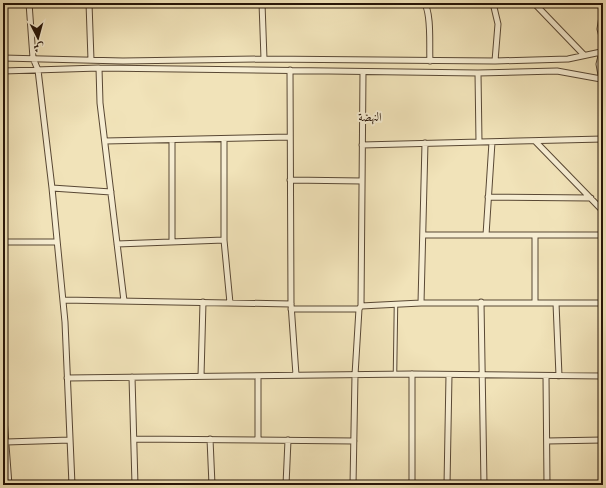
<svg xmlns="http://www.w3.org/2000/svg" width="606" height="488" font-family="Vollkorn,Amiri,serif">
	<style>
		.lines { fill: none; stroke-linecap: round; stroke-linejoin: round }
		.service-casing { stroke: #594834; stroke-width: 4.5 }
		.minor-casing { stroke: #594834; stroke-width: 7 }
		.service { stroke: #f6edd2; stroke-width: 2.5 }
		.minor { stroke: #f6edd2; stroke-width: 5 }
		.labels { text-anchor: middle; stroke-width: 4; stroke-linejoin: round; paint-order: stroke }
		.neighbourhood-label { font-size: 12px; fill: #261407; stroke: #f6edd2 }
	</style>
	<rect width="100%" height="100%" fill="#f1e3b9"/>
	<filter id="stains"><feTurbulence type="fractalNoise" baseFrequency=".005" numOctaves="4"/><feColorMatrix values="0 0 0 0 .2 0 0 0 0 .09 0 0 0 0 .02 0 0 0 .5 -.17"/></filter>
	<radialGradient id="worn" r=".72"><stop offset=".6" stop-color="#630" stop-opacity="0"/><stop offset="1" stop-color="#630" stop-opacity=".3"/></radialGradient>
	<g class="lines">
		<defs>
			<path id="service" d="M 3,217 L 6,242
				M 395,373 L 396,304"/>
			<path id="minor" d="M 29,3 L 33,58 L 38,70 L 52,188 L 65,322 L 72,485
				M 89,3 L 91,60
				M 262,3 L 264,59
				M 424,3 C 432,12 429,48 430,61
				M 493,3 L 498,24 L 495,61
				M 534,3 L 584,55
				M 603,10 L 600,29 L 603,40
				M 603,48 L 599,64 L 603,86
				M 3,58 L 123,61 L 264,59 L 495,61 L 568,59 L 601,52
				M 99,68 L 100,103 L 124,301
				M 290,70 L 291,304 L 296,375
				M 3,71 L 99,68 L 478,73 L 557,71 L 601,79
				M 478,73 L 479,142
				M 224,139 L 224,240 L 230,303
				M 105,141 L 290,137
				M 535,141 L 603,211
				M 362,145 L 603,139
				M 290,180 L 362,181
				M 52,188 L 111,192
				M 488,197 L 591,198
				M 423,235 L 603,235
				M 486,235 L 492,142
				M 3,242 L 57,242
				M 172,242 L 172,140
				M 117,244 L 224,240
				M 63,300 L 291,304
				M 481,302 L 484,485
				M 421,303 L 425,143
				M 535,303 L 535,235
				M 556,303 L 559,376
				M 361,306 L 421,303 L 603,303
				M 291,309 L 359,309
				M 201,376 L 203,302
				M 258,376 L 258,440
				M 546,376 L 547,485
				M 132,377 L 135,485
				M 67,378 L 412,374 L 603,376
				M 3,405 L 9,485
				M 134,439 L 354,441
				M 210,439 L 212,485
				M 547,441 L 603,440
				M 6,442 L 70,440
				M 286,485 L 288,440
				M 353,485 L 355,375 L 359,309 L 361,306 L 363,72
				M 412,485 L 412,374
				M 447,485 L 449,375"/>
		</defs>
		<use href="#service" class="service-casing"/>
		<use href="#minor" class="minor-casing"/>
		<use href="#service" class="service"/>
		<use href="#minor" class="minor"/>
	</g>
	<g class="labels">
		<g class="neighbourhood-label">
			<text x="370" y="121">النهضة</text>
		</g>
	</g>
	<rect width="606" height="488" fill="none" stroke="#f1e3b9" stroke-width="16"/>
	<rect x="4" y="4" width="598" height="480" fill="none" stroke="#261407" stroke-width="2"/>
	<rect x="8" y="8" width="590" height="472" fill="none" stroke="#261407"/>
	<g transform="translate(38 38) rotate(174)" stroke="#f6edd2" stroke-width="3" paint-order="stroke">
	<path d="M0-3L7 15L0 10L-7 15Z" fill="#261407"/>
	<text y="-6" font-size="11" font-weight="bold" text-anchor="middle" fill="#261407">ش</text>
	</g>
	<rect width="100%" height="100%" filter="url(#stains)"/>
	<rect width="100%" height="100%" fill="url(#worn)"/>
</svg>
